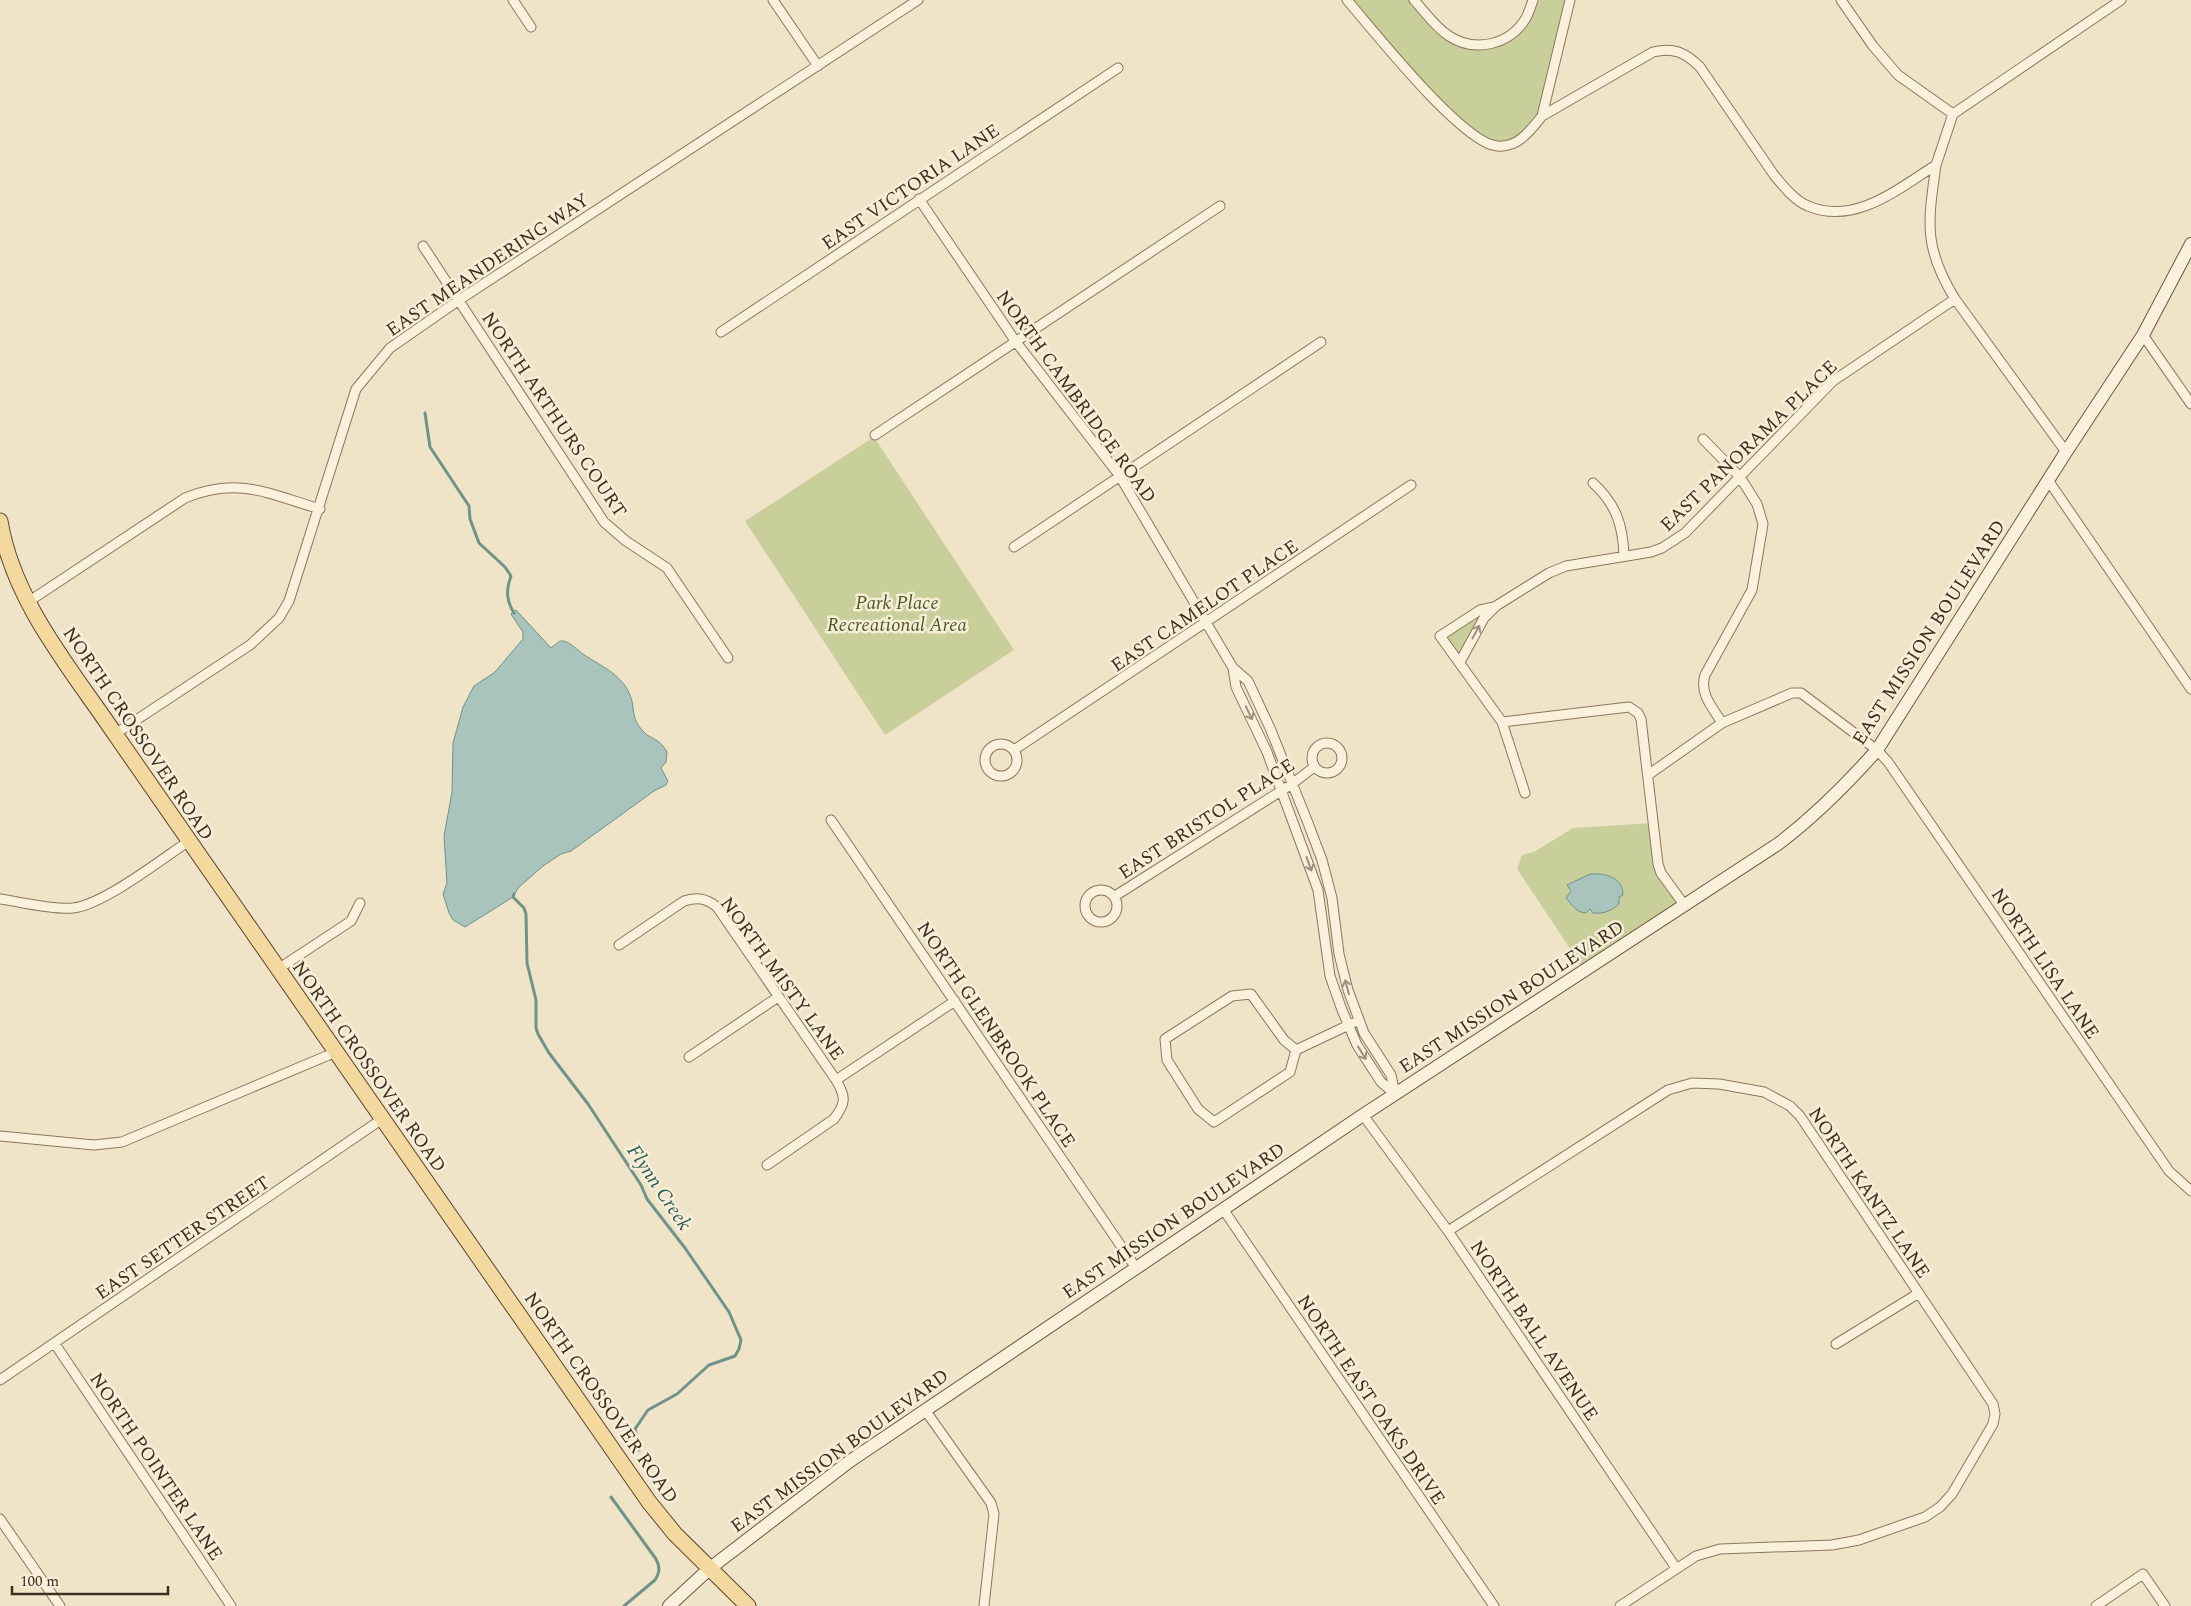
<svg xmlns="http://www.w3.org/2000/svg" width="2191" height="1606" font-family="Spectral,serif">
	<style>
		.green { fill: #c9cf9b }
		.water { fill: #a9c4bc; stroke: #6f938a }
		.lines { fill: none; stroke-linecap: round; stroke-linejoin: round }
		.stream { stroke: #6f938a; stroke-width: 3 }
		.minor-casing { stroke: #8d765c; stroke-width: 11 }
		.secondary-casing { stroke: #6f573f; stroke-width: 14 }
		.primary-casing { stroke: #5b4430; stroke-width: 17 }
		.minor { stroke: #faf1dc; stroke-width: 9 }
		.secondary { stroke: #faf1dc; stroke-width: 12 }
		.primary { stroke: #f3d9a0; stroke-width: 15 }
		.oneway { stroke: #9c907e }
		.labels { text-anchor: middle; stroke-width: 5; stroke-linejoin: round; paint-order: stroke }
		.street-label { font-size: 19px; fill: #3d2e20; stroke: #f7eed8 }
		.park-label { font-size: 19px; font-style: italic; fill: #4d5a26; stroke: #f7eed8 }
		.water-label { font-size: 20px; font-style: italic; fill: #2f5d5a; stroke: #f7eed8 }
	</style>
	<rect width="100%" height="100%" fill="#f0e4c8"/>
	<path class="green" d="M 1347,0 L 1414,0 L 1439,27 L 1475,46 L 1512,34 L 1533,0 L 1570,0 L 1542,116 L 1516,144 L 1496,146 L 1463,128 Z
		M 874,437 L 1014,650 L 885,735 L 745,521 Z
		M 1496,606 L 1460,662 L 1440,636 Z
		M 1653,823 L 1658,864 L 1685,906 L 1585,971 L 1517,869 L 1522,855 L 1534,852 L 1573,828 Z"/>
	<path class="water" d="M 516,610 L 551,648 L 560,641 C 569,640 576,649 583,654 C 602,667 625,675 632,701 C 634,712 633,720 642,730 C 650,740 659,737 667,752 L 666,762 L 661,768 L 668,781 L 666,785 L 654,791 L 571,851 L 561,854 L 543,866 L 518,888 L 513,897 L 465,927 L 453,920 L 449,913 L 443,894 L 447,883 L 444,836 L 452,792 L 453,743 L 463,707 L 474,686 L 495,672 L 523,639 L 523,632 L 511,614 Z
		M 1590,874 C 1605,873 1623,877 1623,895 L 1619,897 L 1619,904 C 1611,911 1604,914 1593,913 L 1590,909 L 1586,913 C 1577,913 1572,905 1566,898 L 1571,891 L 1567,885 Z"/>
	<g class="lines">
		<path class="stream" d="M 425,413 L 430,447 L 469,506 L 470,519 L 479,543 L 505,567 L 511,576 C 506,590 506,600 514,613
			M 514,894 L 513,897 L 524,908 L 526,914 L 527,963 L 536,1000 L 536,1028 L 538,1034 L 549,1053 L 588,1104 L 641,1185 L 647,1199 L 685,1248 L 729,1312 L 741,1340 L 739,1349 L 735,1356 L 709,1365 L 677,1394 L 648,1410 L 635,1429 L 639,1450
			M 611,1497 L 656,1559 C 660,1567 660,1572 655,1580 L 624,1606"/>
		<defs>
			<path id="minor" d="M 513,0 L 531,27
				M 773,0 L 818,66
				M 1347,0 C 1373,30 1462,143 1497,146 C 1518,148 1530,131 1542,116 L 1570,0
				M 1414,0 C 1425,12 1435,27 1449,36 C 1475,53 1510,45 1526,18 C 1529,12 1531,6 1533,0
				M 1841,0 L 1873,46 L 1898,75 L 1953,114 L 1936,165
				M 1953,114 L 2121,0
				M 1542,116 L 1653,52 C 1673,47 1685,52 1700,67 L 1774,175 C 1783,186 1795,201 1808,206 C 1855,226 1899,188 1936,165 C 1928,222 1923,247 1955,299 L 2066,452
				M 919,199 L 1016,342 L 1119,475 L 1233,668 L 1248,681 L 1270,728 L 1308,823 L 1322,860 L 1332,898 L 1339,954 L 1348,990 L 1364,1033 L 1391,1075 L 1395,1094
				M 423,246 L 604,522 L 626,541 L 667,568 L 728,658
				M 721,332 L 1118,68
				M 2143,335 L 2191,404
				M 875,435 L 1220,206
				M 1703,439 L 1740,477 L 1757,504 L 1763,524 L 1752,590 L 1705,675 C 1699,694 1713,708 1722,723
				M 2048,480 L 2191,689
				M 1593,483 C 1616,504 1623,525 1624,556
				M 1014,547 L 1321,342
				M 28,602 L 185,498 C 238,476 269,494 320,509
				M 1494,607 L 1480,610 L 1440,636 L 1502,722 L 1525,793
				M 1460,662 L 1484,618 L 1496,606 L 1549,573 L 1566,566 L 1651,552 L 1662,548 L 1685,533 L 1833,381 L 1955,299
				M 1233,668 L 1236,687 L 1267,752 L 1318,890 L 1330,976 L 1342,1010 L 1357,1045 L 1381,1082 L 1395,1094
				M 1502,722 L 1629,707 L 1638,713 L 1641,719 L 1658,864 L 1661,873 L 1685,906
				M 115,734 L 250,645 L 279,618 L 289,601 L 356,389 L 390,348 L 459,300 L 918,0
				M1312 758a15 15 0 1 1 30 0a15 15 0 1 1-30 0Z
				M985 760a16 16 0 1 1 32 0a16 16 0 1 1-32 0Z
				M 1014,750 L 1411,485
				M 1648,775 L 1722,723 L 1792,693 L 1801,693 L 1877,750 L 1888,762 L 2169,1171 L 2191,1191
				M 831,820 L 1136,1268
				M1085 906a16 16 0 1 1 32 0a16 16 0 1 1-32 0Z
				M 1115,896 L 1292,784 L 1314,767
				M 0,899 C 21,902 53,910 73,908 C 103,905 162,859 189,841
				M 619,945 L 684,901 C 697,897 706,898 717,907 L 836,1080 C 846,1097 846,1103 834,1119 L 767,1165
				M 278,969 L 351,921 L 360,903
				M 1251,994 L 1284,1040 L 1296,1050 L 1290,1072 L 1214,1122 L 1198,1109 L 1167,1060 L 1165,1039 L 1232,996 Z
				M 1296,1050 L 1353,1023
				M 689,1057 L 778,997
				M 836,1080 L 955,1001
				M 1363,1115 L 1448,1231 L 1676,1568
				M 0,1136 L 94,1145 L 122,1142 L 336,1052
				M 1223,1209 L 1494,1606
				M 1448,1231 L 1668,1090 L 1692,1083 L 1719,1084 L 1764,1092 L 1790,1106 L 1800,1116 L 1993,1404 L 1995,1414 L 1993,1424 L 1952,1494 L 1940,1507 L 1925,1517 L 1859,1540 L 1832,1545 L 1720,1549 L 1696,1556 L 1620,1606
				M 55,1344 L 231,1606
				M 1836,1344 L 1919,1293
				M 0,1380 L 382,1119
				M 925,1410 L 991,1503 L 994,1514 L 984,1606
				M 0,1519 L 60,1606
				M 2096,1606 L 2143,1574 L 2165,1606"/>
			<path id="secondary" d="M 669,1606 L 709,1569 L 850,1461 L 1363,1115 L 1778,844 C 1815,816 1846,785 1877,750 L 2066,452 L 2143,335 L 2191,244"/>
			<path id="primary" d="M 0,521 C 13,601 71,669 115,734 L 649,1502 L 675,1534 L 748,1606"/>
		</defs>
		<use href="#minor" class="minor-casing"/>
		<use href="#secondary" class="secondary-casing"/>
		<use href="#primary" class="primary-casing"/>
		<use href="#minor" class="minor"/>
		<use href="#secondary" class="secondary"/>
		<use href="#primary" class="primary"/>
	</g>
	<defs><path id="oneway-shaft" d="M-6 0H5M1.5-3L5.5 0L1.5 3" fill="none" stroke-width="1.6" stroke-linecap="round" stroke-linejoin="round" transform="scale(1.25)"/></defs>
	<g class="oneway">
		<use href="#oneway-shaft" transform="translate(1476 632) rotate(-61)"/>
		<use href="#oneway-shaft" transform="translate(1249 713) rotate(65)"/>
		<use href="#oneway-shaft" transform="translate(1309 864) rotate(70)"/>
		<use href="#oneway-shaft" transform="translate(1347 987) rotate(-105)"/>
		<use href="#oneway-shaft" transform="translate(1362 1053) rotate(58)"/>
	</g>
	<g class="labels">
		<g class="street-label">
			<text transform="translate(910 186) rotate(-34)" y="7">EAST VICTORIA LANE</text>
			<text transform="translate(487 264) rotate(-34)" y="7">EAST MEANDERING WAY</text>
			<text transform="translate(1077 396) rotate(54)" y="7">NORTH CAMBRIDGE ROAD</text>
			<text transform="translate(555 414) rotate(56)" y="7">NORTH ARTHURS COURT</text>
			<text transform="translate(1748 445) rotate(-44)" y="7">EAST PANORAMA PLACE</text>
			<text transform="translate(1204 605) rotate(-34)" y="7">EAST CAMELOT PLACE</text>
			<text transform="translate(1928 632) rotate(-57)" y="7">EAST MISSION BOULEVARD</text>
			<text transform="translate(139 733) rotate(56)" y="7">NORTH CROSSOVER ROAD</text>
			<text transform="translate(1206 818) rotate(-33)" y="7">EAST BRISTOL PLACE</text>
			<text transform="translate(2046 963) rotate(56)" y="7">NORTH LISA LANE</text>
			<text transform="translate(783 978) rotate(54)" y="7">NORTH MISTY LANE</text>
			<text transform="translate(1511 996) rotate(-33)" y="7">EAST MISSION BOULEVARD</text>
			<text transform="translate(997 1034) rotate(56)" y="7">NORTH GLENBROOK PLACE</text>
			<text transform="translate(370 1066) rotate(55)" y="7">NORTH CROSSOVER ROAD</text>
			<text transform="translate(1870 1192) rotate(56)" y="7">NORTH KANTZ LANE</text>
			<text transform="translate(1173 1220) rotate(-34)" y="7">EAST MISSION BOULEVARD</text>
			<text transform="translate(182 1237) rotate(-34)" y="7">EAST SETTER STREET</text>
			<text transform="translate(1535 1330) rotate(56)" y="7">NORTH BALL AVENUE</text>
			<text transform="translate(602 1397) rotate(55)" y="7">NORTH CROSSOVER ROAD</text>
			<text transform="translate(1372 1399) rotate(56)" y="7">NORTH EAST OAKS DRIVE</text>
			<text transform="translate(839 1450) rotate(-36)" y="7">EAST MISSION BOULEVARD</text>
			<text transform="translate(157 1466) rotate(56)" y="7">NORTH POINTER LANE</text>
		</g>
		<g class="park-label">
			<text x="897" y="609">Park Place<tspan x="897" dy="22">Recreational Area</tspan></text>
		</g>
		<g class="water-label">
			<text transform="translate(660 1187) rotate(56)" y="7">Flynn Creek</text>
		</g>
	</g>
	<path d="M12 1586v8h156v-8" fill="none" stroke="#3d2e20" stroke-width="2.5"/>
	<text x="20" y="1586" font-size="15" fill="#3d2e20" stroke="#f7eed8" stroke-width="4" paint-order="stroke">100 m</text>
</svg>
